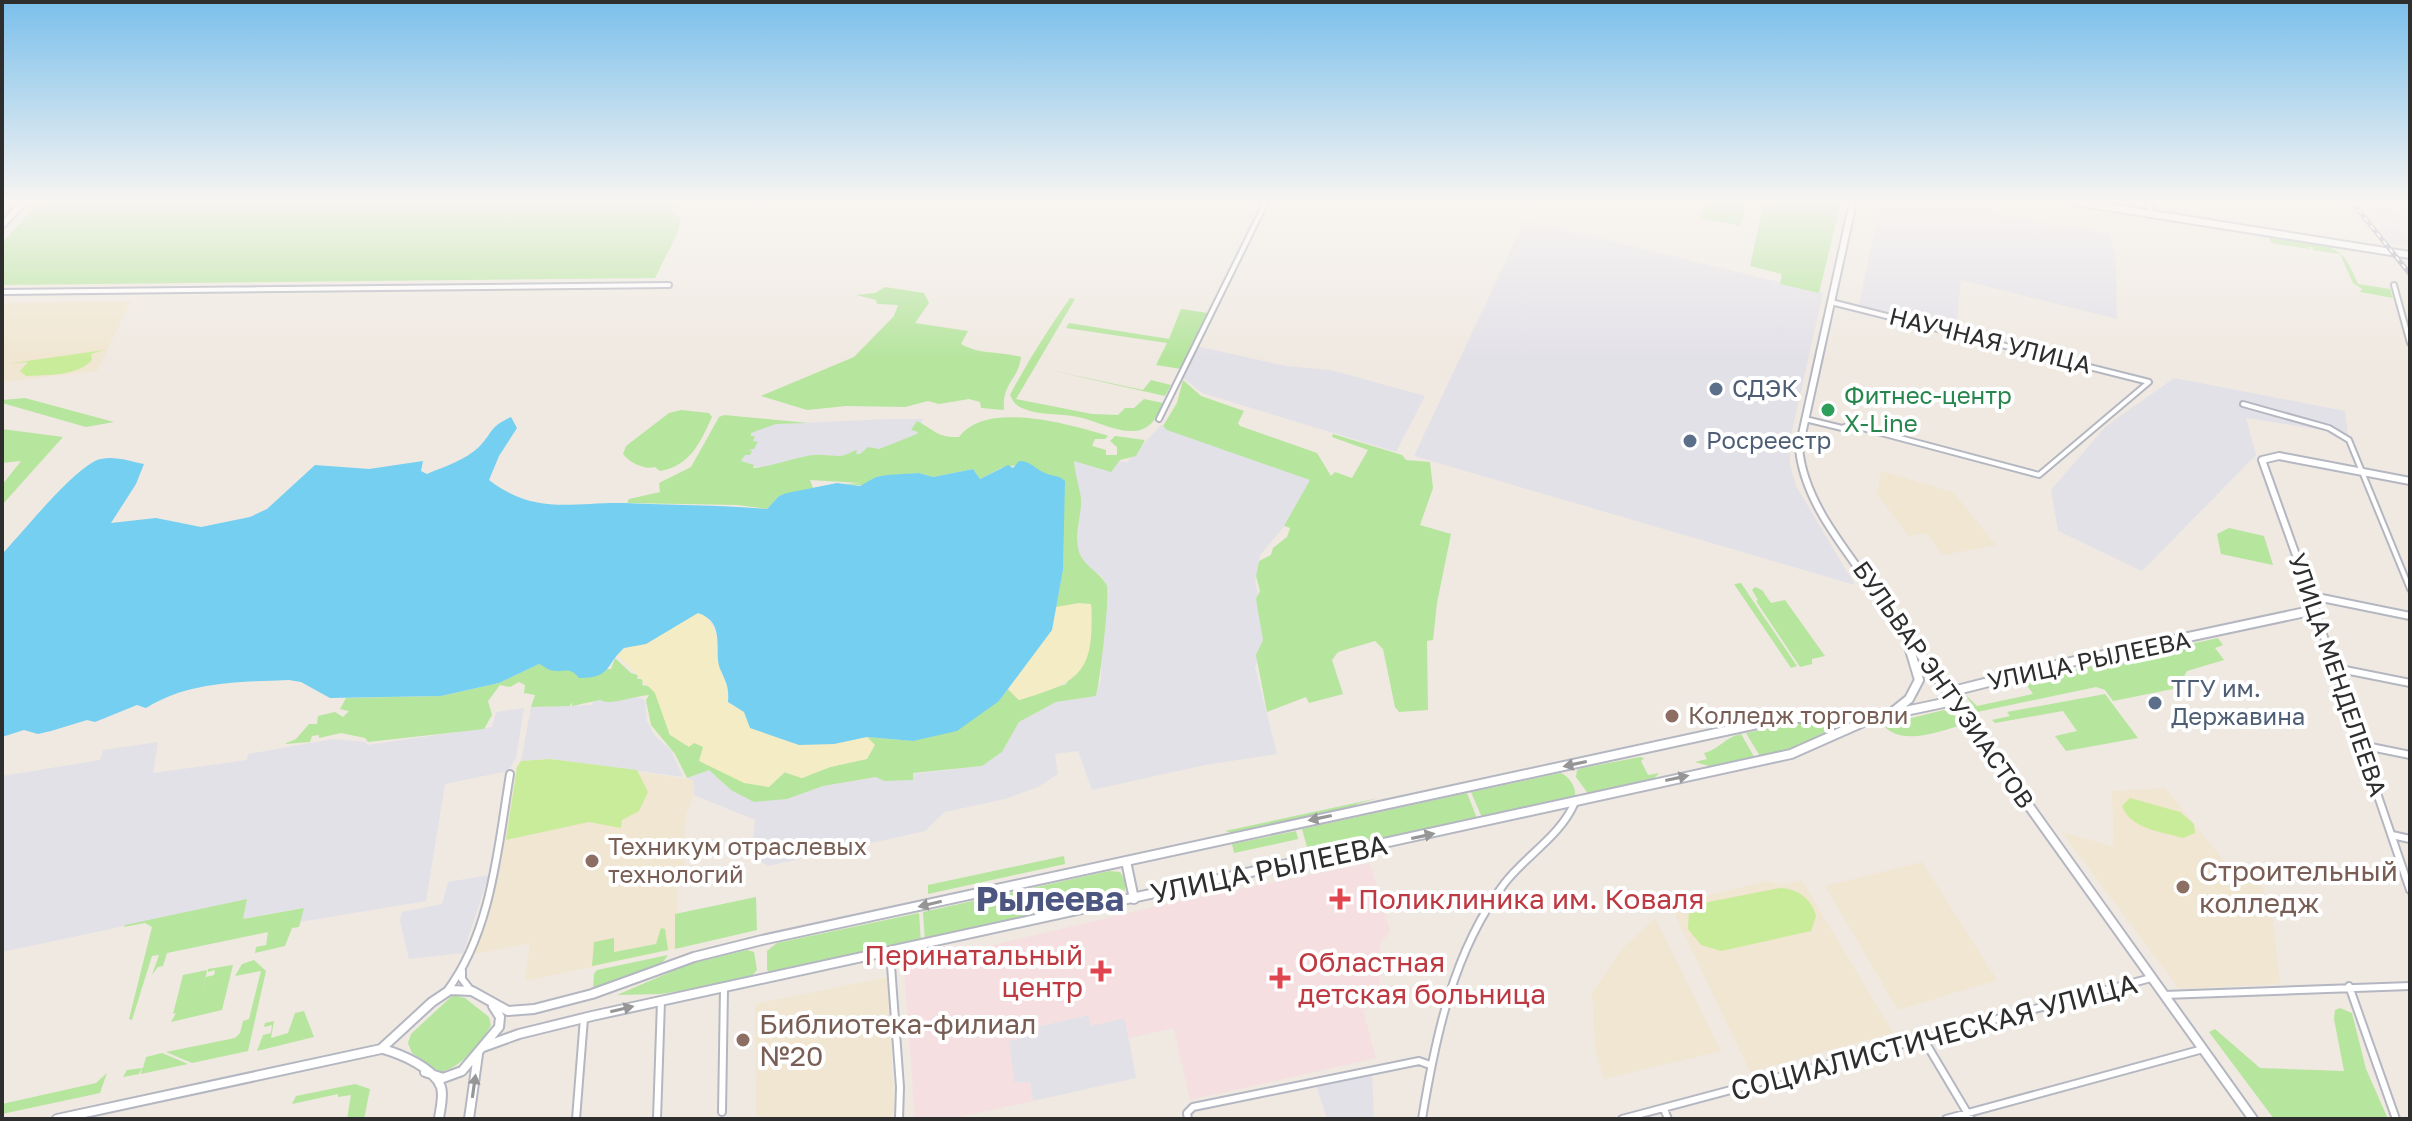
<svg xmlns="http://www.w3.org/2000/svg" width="2412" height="1121" font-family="'Golos Text',sans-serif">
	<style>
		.industrial { fill: #e3e1e8 }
		.education { fill: #f0e6d1 }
		.medical { fill: #f5dfe0 }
		.green { fill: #b6e59e }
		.sand { fill: #f3ecc5 }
		.pitch { fill: #c9ec9a }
		.water { fill: #75cff0 }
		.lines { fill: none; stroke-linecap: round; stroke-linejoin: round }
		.street-far1-casing { stroke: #b4b7c1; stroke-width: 8 }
		.street-casing { stroke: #b4b7c1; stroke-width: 10 }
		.secondary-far1-casing { stroke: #b4b7c1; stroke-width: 10 }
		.secondary-casing { stroke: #b4b7c1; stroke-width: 12 }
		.street-far1 { stroke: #fff; stroke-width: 4 }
		.street { stroke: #fff; stroke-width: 6 }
		.secondary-far1 { stroke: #fff; stroke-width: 6 }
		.secondary { stroke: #fff; stroke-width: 8 }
		.rail-casing { stroke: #a3a6b8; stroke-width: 5 }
		.rail { stroke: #fff; stroke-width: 2; stroke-dasharray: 5; stroke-linecap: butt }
		.oneway { fill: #969696 }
		.service-dot { fill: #5c6f8a; stroke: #fff; stroke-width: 3 }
		.leisure-dot { fill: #2e9e5b; stroke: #fff; stroke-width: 3 }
		.education-dot { fill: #8d6e63; stroke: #fff; stroke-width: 3 }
		.health-dot { fill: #e0444e; stroke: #fff; stroke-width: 3 }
		.labels { text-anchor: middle; stroke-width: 8; stroke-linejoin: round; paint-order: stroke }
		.street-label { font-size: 24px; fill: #2e2e2e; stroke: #fff }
		.service-label { font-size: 24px; fill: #4e5e75; stroke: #fff; text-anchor: start }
		.leisure-label { font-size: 24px; fill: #27864d; stroke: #fff; text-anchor: start }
		.education-label { font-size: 24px; fill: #785e54; stroke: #fff; text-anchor: start }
		.near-street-label { font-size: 28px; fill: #2e2e2e; stroke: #fff }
		.near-education-label { font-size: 28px; fill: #785e54; stroke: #fff; text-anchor: start }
		.near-health-label { font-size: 28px; fill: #be3a42; stroke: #fff; text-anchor: start }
		.near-quarter-label { font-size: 34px; font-weight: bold; fill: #4d5680; stroke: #fff }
	</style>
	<rect width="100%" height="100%" fill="#efe9e1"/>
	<path class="industrial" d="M 1880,202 L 1996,202 L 1999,216 L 2109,233 L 2116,261 L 2117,319 L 1961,280 L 1956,329 L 1859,306 Z
		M 2367,202 L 2391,202 L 2408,245 L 2388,243 Z
		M 1525,220 L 1823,293 L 1790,440 L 1790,465 L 1796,486 L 1855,585 L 1414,456 Z
		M 1196,346 L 1286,366 L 1331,370 L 1425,396 L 1396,452 L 1202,393 L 1181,376 Z
		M 2174,378 L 2345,411 L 2348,434 L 2246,418 L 2256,455 L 2142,571 L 2058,531 L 2051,490 L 2105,427 Z
		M 889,419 L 923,419 L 915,439 L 868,457 L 770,468 L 733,464 L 755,425 Z
		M 1161,425 L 1311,480 L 1287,523 L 1260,555 L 1255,581 L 1269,640 L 1255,667 L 1277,754 L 1205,765 L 1092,790 L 1078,751 L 1055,754 L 1058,774 L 1038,787 L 1005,799 L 945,812 L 925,831 L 768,866 L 751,856 L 755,820 L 694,795 L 693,781 L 687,778 L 709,770 L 731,790 L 787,799 L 823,786 L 877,777 L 884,781 L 913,780 L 913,774 L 982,766 L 1002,752 L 1019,722 L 1056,702 L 1095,696 L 1101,680 L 1102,641 L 1109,591 L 1102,576 L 1090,569 L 1077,550 L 1081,497 L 1075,479 L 1074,457 L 1127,462 Z
		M 634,696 L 645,700 L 647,721 L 655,736 L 671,750 L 683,777 L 550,759 L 521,761 L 531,707 L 592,705 L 594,699 Z
		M 524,708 L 516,758 L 508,771 L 445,784 L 426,901 L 300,922 L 303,908 L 242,919 L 247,900 L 2,952 L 2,776 L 100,760 L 103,750 L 158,742 L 153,773 L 247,760 L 248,754 L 333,739 L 366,742 L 367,745 L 492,727 L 496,712 Z
		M 489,875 L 463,953 L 409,959 L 400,920 L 402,912 L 442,904 L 448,882 Z
		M 1089,1015 L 1091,1026 L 1125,1018 L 1136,1078 L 1033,1101 L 1030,1083 L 1014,1082 L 1009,1041 L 1032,1035 L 1031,1028 Z
		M 1372,1073 L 1374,1119 L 1327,1119 L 1317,1088 L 1319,1084 Z"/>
	<path class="education" d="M 131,301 L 97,371 L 2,382 L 2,303 Z
		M 1881,471 L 1953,492 L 1996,545 L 1943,555 L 1926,533 L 1909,536 L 1877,494 Z
		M 550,759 L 693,780 L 694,795 L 685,817 L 683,878 L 678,882 L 675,949 L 525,981 L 530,943 L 471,955 L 499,871 L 517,767 L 521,761 Z
		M 2165,788 L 2229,867 L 2232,878 L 2246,879 L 2245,874 L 2253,875 L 2255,882 L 2261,883 L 2272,915 L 2280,984 L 2179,989 L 2062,832 L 2114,847 L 2112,791 Z
		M 1922,862 L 1997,980 L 1898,1010 L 1825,886 Z
		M 1802,880 L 1893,1033 L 1750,1072 L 1670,904 L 1768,881 L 1781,885 Z
		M 1655,918 L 1721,1051 L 1604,1079 L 1595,1049 L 1592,993 L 1622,949 Z
		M 888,977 L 894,1111 L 890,1119 L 756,1119 L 755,1004 Z"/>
	<path class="medical" d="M 1370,863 L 1390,932 L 1380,943 L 1379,1006 L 1363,1010 L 1376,1058 L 1190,1100 L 1174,1028 L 1129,1038 L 1124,1018 L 1091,1026 L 1088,1015 L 1032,1028 L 1032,1035 L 1009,1041 L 1014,1082 L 1030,1083 L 1033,1101 L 950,1119 L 915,1119 L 904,966 L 1180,901 Z"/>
	<path class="green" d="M 39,202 L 686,202 L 682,206 L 669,209 L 681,218 L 677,234 L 655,278 L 2,285 L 2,243 Z
		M 1705,202 L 1746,202 L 1740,226 L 1702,218 L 1700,214 Z
		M 1764,202 L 1841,202 L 1819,293 L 1780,284 L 1782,274 L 1750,266 Z
		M 2269,237 C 2291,238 2333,240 2346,260 C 2351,267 2354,276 2358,284 L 2390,289 L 2393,298 L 2360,292 L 2362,289 L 2353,283 L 2340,254 L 2313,250 L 2313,247 L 2309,247 L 2309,249 L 2271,243 Z
		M 885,287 L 924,293 L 929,303 L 915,323 L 968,331 L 961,344 C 980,355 999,351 1021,357 C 1018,381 1002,382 1004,410 L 981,408 L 980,402 L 969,399 L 939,404 L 928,401 L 905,407 L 846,406 L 807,410 L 761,396 L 854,357 L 894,316 L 898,305 L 877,304 L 876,300 L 856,295 L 875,293 Z
		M 1070,298 L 1075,299 L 1016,399 L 1092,414 L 1118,415 L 1125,408 L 1134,408 L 1144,399 L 1163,403 C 1159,412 1155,423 1145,428 C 1126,438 1098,421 1078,417 C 1060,413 1039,416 1022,408 C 1016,406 1013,401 1010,395 C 1028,361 1049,328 1070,298 Z
		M 1181,309 L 1208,313 L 1181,369 L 1156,365 L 1167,343 L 1066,328 L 1069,323 L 1169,339 Z
		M 1045,369 L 1143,390 L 1151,380 L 1171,385 L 1165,396 Z
		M 1183,380 L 1201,396 L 1244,411 L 1238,423 L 1240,426 L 1317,453 L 1331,476 L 1335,472 L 1352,478 L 1368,450 L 1332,437 L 1333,434 L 1402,455 L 1406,460 L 1430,462 L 1433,488 L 1420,525 L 1451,534 L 1437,603 L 1433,640 L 1427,641 L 1428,710 L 1399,712 L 1395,707 L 1383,649 L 1375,641 L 1338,652 L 1332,660 L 1343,694 L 1309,703 L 1306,697 L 1267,712 L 1256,655 L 1263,640 L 1256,599 L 1260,591 L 1256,576 L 1259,561 L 1271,555 L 1273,548 L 1287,537 L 1290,528 L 1284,526 L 1310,480 L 1167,430 L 1163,426 L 1177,403 Z
		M 25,398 L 114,422 L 86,427 L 2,403 L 2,400 Z
		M 681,410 L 709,413 L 712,417 C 700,443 690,466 660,471 L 655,467 C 645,470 630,463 623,454 L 626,446 L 669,413 Z
		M 724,415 L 808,423 L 776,424 L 751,433 L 751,436 L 755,436 L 753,441 L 758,442 L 754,449 L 748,450 L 752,451 L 750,455 L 745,455 L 741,461 L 754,465 L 753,468 C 775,466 795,457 814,455 C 823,454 831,456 839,456 C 846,456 852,451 857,450 L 856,454 L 860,454 L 868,447 L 879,449 L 917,434 L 918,432 L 911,430 L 917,421 C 935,430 937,438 959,437 C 986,400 1068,424 1106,435 L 1108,436 L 1105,439 L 1095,439 L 1092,446 L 1106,450 L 1106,455 L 1117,455 L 1117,447 L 1110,441 L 1115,436 L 1145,440 L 1136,456 L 1120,460 L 1111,472 L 1074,461 C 1075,474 1079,485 1081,498 C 1082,514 1075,531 1078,547 C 1080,565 1100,571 1107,586 C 1110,594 1100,684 1096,696 L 1056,702 L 1019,722 L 1002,752 L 982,766 L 913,773 L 913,780 L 884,781 L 876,777 L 823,786 L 787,799 L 754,802 L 731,790 L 709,770 L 687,778 L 675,754 L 651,725 L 646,700 L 649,695 C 634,696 609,706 600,700 L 572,706 L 572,702 L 570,706 L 531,707 L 535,695 L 524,693 L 525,685 L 519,682 L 510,687 L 500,685 L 488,701 L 492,715 L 484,729 L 368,742 L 365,738 L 341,733 L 319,738 L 319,735 L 312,736 L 310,742 L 284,744 L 296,739 L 309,724 L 317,724 L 318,716 L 335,712 L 343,717 L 349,711 L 340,709 L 346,698 L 441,696 L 499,683 L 539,664 L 573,671 L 611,669 L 615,658 L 631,673 L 638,675 L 637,679 L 643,679 L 642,685 L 653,687 L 670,735 L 802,778 L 830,767 L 866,759 L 869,742 L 867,737 L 913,741 L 999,701 L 1008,689 L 1019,700 L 1066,684 C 1084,655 1093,640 1091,604 L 1056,607 L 1063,570 L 1064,481 L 1017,465 L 1001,468 L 980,479 L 973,469 L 933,477 L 919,473 L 875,477 L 870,486 L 844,484 L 861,483 L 810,480 L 813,488 L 779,496 L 767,509 L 737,505 L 627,503 L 629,499 L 660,492 L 659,483 L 691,467 L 719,417 Z
		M 2,429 L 63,437 L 2,505 L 2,485 L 21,461 L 2,463 Z
		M 2229,528 L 2264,536 L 2273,565 L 2221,554 L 2217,534 Z
		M 1741,583 L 1797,666 L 1791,668 L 1734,584 Z
		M 1755,587 L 1762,590 L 1771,603 L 1785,600 L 1825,656 L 1812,659 L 1812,664 L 1800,667 L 1756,601 L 1758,600 L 1752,590 Z
		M 2218,638 L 2223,645 L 2215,648 L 2224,660 L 2187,671 L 2178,688 L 2113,701 L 2105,690 L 2096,687 L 1977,712 L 1965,694 L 1977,706 L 2033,694 L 2024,681 Z
		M 2105,694 L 2138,738 L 2066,751 L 2055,736 L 2077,731 L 2063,711 L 1995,723 L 1992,720 L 2010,716 L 2007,712 Z
		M 1944,710 L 1957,717 L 1963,725 C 1939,731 1902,747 1883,725 Z
		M 1862,721 L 1805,748 L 1761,758 L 1746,733 L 1794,723 Z
		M 1741,734 L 1756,760 L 1713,767 L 1695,762 L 1707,759 L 1704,753 C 1720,749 1725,737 1741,734 Z
		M 1640,757 L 1644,758 L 1641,761 L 1648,775 L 1659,773 L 1651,782 L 1589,795 L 1576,777 L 1577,770 L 1582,768 Z
		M 1560,773 C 1570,776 1577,789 1575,798 L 1483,820 L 1471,792 Z
		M 1467,793 L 1478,821 L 1310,858 L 1302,829 Z
		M 1379,798 L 1357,804 L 1355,808 L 1236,834 L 1225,831 Z
		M 1296,831 L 1298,839 L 1234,853 L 1232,844 Z
		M 1064,856 L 1065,864 L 928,894 L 928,885 Z
		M 1109,871 L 1120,872 C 1126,880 1127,888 1122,897 L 925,942 L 923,912 Z
		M 756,897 L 757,930 L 675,949 L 675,914 Z
		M 247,899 L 243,919 L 304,908 L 299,927 L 292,928 L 285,946 L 255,953 L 256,947 L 266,945 L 268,932 L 167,953 L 163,966 L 158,967 L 152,975 L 159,955 L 152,956 L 132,1020 L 129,1019 L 152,927 L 145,923 L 124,927 L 125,925 Z
		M 919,913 L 921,943 L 772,974 L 767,970 L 767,951 L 777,943 Z
		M 661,928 L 665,929 L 668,950 L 592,966 L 594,942 L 614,938 L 614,952 L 656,944 Z
		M 747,950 L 754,952 L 757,970 L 748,980 L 661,994 L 617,995 L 689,964 Z
		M 668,955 L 660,966 L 593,990 L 594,974 L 597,970 Z
		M 254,960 L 266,971 L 248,1051 L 192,1063 L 166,1052 L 235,1038 L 240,1033 L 243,1021 L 249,1019 L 261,971 L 235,976 L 242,964 Z
		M 233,965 L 222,1010 L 171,1022 L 176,1013 L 173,1014 L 183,975 L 207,970 L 203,992 L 206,977 L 214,975 L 215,970 L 208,972 L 208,969 Z
		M 453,995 L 465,998 L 489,1017 L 491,1025 C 483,1042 459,1070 439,1072 L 412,1053 L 408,1043 L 411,1034 Z
		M 2340,1008 L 2352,1013 L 2366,1069 L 2388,1119 L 2274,1119 L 2209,1032 L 2215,1029 L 2260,1068 L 2344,1071 L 2334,1019 L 2335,1010 Z
		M 304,1011 L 314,1037 L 257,1051 L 263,1035 L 271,1033 L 272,1025 L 264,1027 L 265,1023 L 274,1021 L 271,1038 L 288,1033 L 295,1013 Z
		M 162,1053 L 188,1064 L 141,1074 L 142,1068 L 139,1074 L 123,1077 L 127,1070 L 143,1068 L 146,1057 Z
		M 107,1073 L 100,1093 L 2,1114 L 2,1104 L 96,1083 Z
		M 355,1084 L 370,1089 L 364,1119 L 347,1119 L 351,1095 L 338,1097 L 338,1094 L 292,1104 L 296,1096 Z"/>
	<path class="sand" d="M 1079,603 L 1091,604 C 1095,673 1080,682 1019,700 L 1008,689 L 1052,630 L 1056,607 Z
		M 693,614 L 704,614 C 719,630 717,644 720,664 C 721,680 730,680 728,702 L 834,744 L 867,737 L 875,745 L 867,759 L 830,767 L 802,778 L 785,772 L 769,787 L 744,783 L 699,761 L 703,747 L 694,743 L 689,747 L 670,735 L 655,693 L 617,655 L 627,647 L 646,644 Z"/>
	<path class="pitch" d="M 104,350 L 91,354 L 92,360 C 78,376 47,375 26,376 L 20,371 L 28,362 L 6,364 Z
		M 550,759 L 637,770 L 648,792 L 639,811 L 622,820 L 621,828 L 589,822 L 506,840 L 517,767 L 521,761 Z
		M 2130,798 L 2180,812 L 2194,824 L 2195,833 L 2183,838 C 2163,832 2130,829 2122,806 Z
		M 1780,888 C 1798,889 1811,898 1816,916 L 1811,931 L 1721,951 L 1701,945 L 1688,929 L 1689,911 L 1698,904 Z"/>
	<path class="water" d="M 511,417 L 517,428 L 499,456 L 489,480 C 536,516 572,502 624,503 C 672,505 719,505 767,509 L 779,496 L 787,493 L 837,483 L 860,486 L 876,477 L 887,475 L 919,473 L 933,477 L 973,469 L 980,479 L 1008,465 L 1013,468 L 1019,461 C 1031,461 1035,469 1045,473 C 1053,477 1057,474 1065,481 L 1063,570 L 1052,630 L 999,701 L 957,731 L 913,741 L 867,737 L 834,744 L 799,745 L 750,728 L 744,712 L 728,702 C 729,688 727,684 721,671 C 712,653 728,623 698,613 L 646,644 L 624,648 C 605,665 612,678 579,678 C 569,665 563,674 550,670 C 546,669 543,665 539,664 L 499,683 L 441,696 L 330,698 L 301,682 L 289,680 C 240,682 189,681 146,708 L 137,705 L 95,722 L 87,720 L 51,731 L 38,734 L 24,730 L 2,737 L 2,554 C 26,529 66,477 95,461 C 110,454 129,461 144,464 L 136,484 L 111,523 L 156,518 L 201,527 L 250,517 L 267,509 L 315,465 L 369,469 L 423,461 L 421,471 L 427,474 C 445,466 464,461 479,447 C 494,431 489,427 511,417 Z"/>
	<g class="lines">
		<defs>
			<path id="street-far1" d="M 2149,202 L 2152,214
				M 2394,285 L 2410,343
				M 2,292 L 669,285
				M 2243,404 L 2329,428 L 2349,440 L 2410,589
				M 1159,419 L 1266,202
				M 1805,419 L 1842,428 L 1851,425 L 2039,475 L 2149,382 L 1831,302
				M 2312,596 L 2319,597"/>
			<path id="street" d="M 2312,596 L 2410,616
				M 2315,611 L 2410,890
				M 2335,668 L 2410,683
				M 2361,745 L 2410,755
				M 2392,835 L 2410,839
				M 890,952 L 900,1087 L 899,1119
				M 462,971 L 462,979 L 469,988
				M 2349,986 L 2396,1119
				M 447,991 C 492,931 498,846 510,774
				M 2164,995 L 2410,986
				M 1924,1040 L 1971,1119
				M 1664,1109 L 1668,1119
				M 722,1112 L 724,989
				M 576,1119 L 584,1018
				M 657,1119 L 661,1001
				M 1188,1119 L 1187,1113 L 1193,1107 L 1419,1061 L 1430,1065
				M 1422,1119 C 1435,1039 1453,951 1504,884 C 1526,855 1560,837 1575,802
				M 1622,1119 L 2151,978
				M 1946,1119 L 2203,1049"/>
			<path id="secondary-far1" d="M 1853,202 L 1799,448 C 1804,504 1848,552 1879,597
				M 2076,202 L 2410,255
				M 2,225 L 24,202
				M 2311,597 L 2262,460 L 2279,456 L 2410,481"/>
			<path id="secondary" d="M 1878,595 L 2253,1119
				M 1953,698 L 1953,691 L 2052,666 L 2315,610 L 2310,595
				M 1894,711 L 1909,699 L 1919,680 L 1908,643
				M 1126,861 L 1134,899
				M 483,1047 L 519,1034 L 592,1016 L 1791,754 L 1870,719
				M 383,1049 C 401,1054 434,1068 441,1087 C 444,1097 440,1109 439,1119
				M 425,1072 L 443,1078 L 462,1071 L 499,1027 L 500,1017 L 493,1006
				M 57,1119 L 381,1049 L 432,1002 L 450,990 L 472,991 L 508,1011 L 534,1009 L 592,994 L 694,957 L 762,940 L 1785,718 L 1872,718 L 1953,701
				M 469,1119 L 478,1054"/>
		</defs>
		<use href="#street-far1" class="street-far1-casing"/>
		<use href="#street" class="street-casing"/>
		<use href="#secondary-far1" class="secondary-far1-casing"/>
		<use href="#secondary" class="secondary-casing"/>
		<use href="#street-far1" class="street-far1"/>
		<use href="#street" class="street"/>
		<use href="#secondary-far1" class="secondary-far1"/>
		<use href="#secondary" class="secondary"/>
		<defs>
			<path id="rail" d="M 2352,202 L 2410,274"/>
		</defs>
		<use href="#rail" class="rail-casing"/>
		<use href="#rail" class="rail"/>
	</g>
	<defs><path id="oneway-solid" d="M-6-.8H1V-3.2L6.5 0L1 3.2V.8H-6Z" transform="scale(2)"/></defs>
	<g class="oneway">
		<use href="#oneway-solid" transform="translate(1575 764) rotate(168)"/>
		<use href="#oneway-solid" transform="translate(1677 778) rotate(-12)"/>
		<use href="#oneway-solid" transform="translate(1320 818) rotate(168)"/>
		<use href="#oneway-solid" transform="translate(1423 836) rotate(-12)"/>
		<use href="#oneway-solid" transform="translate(930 904) rotate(167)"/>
		<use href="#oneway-solid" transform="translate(622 1009) rotate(-13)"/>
		<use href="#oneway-solid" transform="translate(474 1086) rotate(-82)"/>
	</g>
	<linearGradient id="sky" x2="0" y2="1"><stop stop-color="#7abfeb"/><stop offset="0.56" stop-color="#f8f5f2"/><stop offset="1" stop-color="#f8f5f2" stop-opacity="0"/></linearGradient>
	<rect width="2412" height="359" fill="url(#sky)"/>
	<g class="service-dot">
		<circle cx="1716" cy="389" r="8"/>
		<circle cx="1690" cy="441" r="8"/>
		<circle cx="2155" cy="703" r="8"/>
	</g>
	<circle class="leisure-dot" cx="1828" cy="410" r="8"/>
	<g class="education-dot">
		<circle cx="1672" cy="716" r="8"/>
		<circle cx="592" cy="861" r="8"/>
		<circle cx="2183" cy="887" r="8"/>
		<circle cx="743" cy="1040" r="8"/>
	</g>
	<g class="health-dot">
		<path d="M1336 887h8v8h8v8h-8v8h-8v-8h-8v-8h8z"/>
		<path d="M1097 959h8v8h8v8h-8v8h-8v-8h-8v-8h8z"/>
		<path d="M1276 966h8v8h8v8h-8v8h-8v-8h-8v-8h8z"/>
	</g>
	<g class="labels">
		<g class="street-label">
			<text transform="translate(1990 341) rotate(14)" y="8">НАУЧНАЯ УЛИЦА</text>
			<text transform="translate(2089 661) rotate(-12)" y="8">УЛИЦА РЫЛЕЕВА</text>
			<text transform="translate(2337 675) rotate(71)" y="8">УЛИЦА МЕНДЕЛЕЕВА</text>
			<text transform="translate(1943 685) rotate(55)" y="8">БУЛЬВАР ЭНТУЗИАСТОВ</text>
		</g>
		<g class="service-label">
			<text x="1732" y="397">СДЭК</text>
			<text x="1706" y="449">Росреестр</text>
			<text x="2171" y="697">ТГУ им.<tspan x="2171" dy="28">Державина</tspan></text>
		</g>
		<g class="leisure-label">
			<text x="1844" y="404">Фитнес-центр<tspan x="1844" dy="28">X-Line</tspan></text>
		</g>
		<g class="education-label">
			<text x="1688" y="724">Колледж торговли</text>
			<text x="608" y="855">Техникум отраслевых<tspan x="608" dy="28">технологий</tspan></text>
		</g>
		<g class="near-street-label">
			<text transform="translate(1269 869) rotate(-12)" y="10">УЛИЦА РЫЛЕЕВА</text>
			<text transform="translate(1934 1037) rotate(-15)" y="10">СОЦИАЛИСТИЧЕСКАЯ УЛИЦА</text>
		</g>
		<g class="near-education-label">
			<text x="2199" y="881">Строительный<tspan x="2199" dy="32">колледж</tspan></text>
			<text x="759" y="1034">Библиотека-филиал<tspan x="759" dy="32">№20</tspan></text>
		</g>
		<g class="near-health-label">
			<text x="1358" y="909">Поликлиника им. Коваля</text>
			<text x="1083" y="965" text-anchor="end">Перинатальный<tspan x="1083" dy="32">центр</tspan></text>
			<text x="1298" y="972">Областная<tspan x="1298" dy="32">детская больница</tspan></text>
		</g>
		<g class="near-quarter-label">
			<text x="1050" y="911">Рылеева</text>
		</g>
	</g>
	<rect width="2412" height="1121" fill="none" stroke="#2e2e2e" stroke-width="8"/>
</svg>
